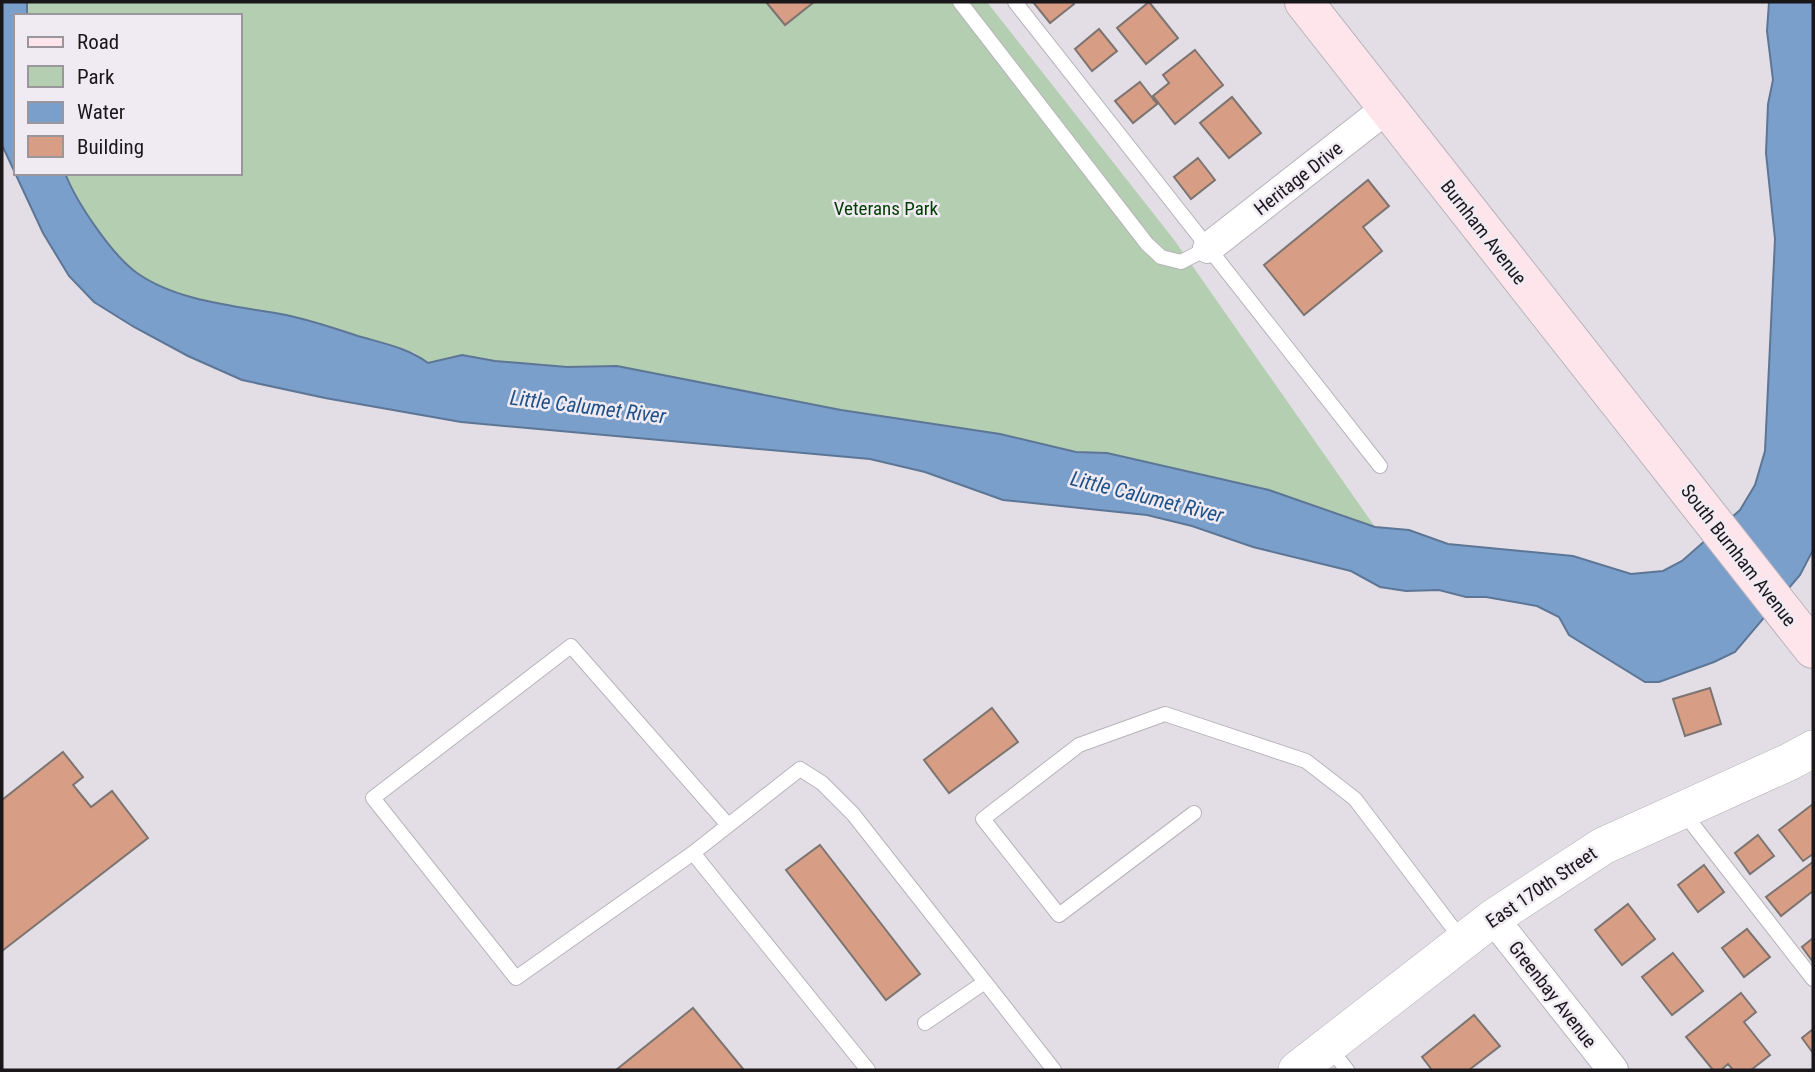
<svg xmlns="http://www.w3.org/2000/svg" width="1815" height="1072" font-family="'Roboto Condensed',sans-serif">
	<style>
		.green { fill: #b3ceb1 }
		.water { fill: #7a9fcb; stroke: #5d7696; stroke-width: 2 }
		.building { fill: #d79d85; stroke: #7c7470; stroke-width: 2 }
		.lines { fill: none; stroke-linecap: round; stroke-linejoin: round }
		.service-casing { stroke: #b8b3bb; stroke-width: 16 }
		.minor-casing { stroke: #b8b3bb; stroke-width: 32 }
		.tertiary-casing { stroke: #b8b3bb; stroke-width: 38 }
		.secondary-casing { stroke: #b8b3bb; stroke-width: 40 }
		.service { stroke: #fff; stroke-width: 14 }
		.minor { stroke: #fff; stroke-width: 30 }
		.tertiary { stroke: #fff; stroke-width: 37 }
		.secondary { stroke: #fee5eb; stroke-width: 38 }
		.labels { text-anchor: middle; stroke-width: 5; stroke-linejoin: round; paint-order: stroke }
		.street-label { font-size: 19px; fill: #19171a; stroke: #f0ebf3 }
		.park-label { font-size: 19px; fill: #003d01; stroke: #f0ebf3 }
		.water-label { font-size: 21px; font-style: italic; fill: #1f5189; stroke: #f0ebf3 }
	</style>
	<rect width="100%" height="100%" fill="#e3dee6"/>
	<path class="green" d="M 27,2 L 987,2 L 1175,241 L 1375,527 L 1269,490 L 1107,453 L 1076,452 L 1000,434 L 841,410 L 617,366 L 567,367 L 495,361 L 462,355 L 427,363 L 415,353 C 372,341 329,325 286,315 C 237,305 180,303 137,273 C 123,263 112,246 101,233 C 87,214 73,195 65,173 L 240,173 L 240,16 L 27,16 Z"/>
	<path class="water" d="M 2,2 L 27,2 L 27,16 L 16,16 L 16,173 L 65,173 C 76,202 112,255 137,273 C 178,302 238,306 286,315 C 310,320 334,328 358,336 C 382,343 408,348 428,363 L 462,355 L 495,361 L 567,367 L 617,366 L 841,410 L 1000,434 L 1076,452 L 1107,453 L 1269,490 L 1375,527 L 1409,530 L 1448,544 L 1573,556 L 1631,574 L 1663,571 L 1682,561 L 1740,510 L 1755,485 L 1765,451 L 1775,239 L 1766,153 L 1768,104 L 1773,80 L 1767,31 L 1769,2 L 1813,2 L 1813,550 L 1800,575 L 1735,652 L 1714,662 L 1659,682 L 1645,682 L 1569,635 L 1559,617 L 1537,606 L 1486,597 L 1466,597 L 1439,590 L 1406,591 L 1380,587 L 1351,571 L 1253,547 L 1192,526 L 1147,515 L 1003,500 L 925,472 L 870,459 L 461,422 L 325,398 L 242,380 L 188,356 L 134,327 L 94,302 L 69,276 L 43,233 L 2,145 Z"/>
	<path class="building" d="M 766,2 L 814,2 L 785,25 Z
		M 1033,2 L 1073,2 L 1074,4 L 1050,23 Z
		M 1149,2 L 1178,38 L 1146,64 L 1117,28 Z
		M 1099,29 L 1117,51 L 1092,71 L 1075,49 Z
		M 1195,50 L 1223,85 L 1175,124 L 1153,96 L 1169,83 L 1163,75 Z
		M 1140,82 L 1157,104 L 1133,123 L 1115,101 Z
		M 1232,97 L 1261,133 L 1229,158 L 1200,123 Z
		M 1198,158 L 1215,180 L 1191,199 L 1174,177 Z
		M 1368,180 L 1389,206 L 1363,227 L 1382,251 L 1304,315 L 1264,265 Z
		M 1710,688 L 1721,724 L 1685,736 L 1673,699 Z
		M 992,708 L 1018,742 L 949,793 L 924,760 Z
		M 63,752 L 83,777 L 73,785 L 91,807 L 112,791 L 148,838 L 2,951 L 2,800 Z
		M 1813,804 L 1813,854 L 1803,861 L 1779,830 Z
		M 1758,835 L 1774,856 L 1750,874 L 1735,853 Z
		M 820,845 L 920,974 L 886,1000 L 786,870 Z
		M 1813,862 L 1813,891 L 1781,916 L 1766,897 Z
		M 1704,865 L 1724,892 L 1698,912 L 1678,885 Z
		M 1628,904 L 1655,939 L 1622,965 L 1595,930 Z
		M 1747,929 L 1770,957 L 1744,977 L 1722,948 Z
		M 1813,938 L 1813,962 L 1802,947 Z
		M 1673,953 L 1703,991 L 1672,1015 L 1642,977 Z
		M 1741,993 L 1756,1012 L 1744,1022 L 1770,1055 L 1751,1070 L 1733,1070 L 1728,1064 L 1721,1070 L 1713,1070 L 1686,1037 Z
		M 693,1008 L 744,1070 L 616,1070 Z
		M 1474,1015 L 1500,1046 L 1469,1070 L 1432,1070 L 1422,1057 Z
		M 1813,1029 L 1813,1053 L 1802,1038 Z"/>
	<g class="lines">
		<defs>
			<path id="service" d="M 960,2 L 1147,244 L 1161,257 L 1181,262 L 1208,248
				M 1015,2 L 1380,466
				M 1683,812 L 1813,979
				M 1194,813 L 1059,915 L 983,819 L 1079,745 L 1165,714 L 1306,761 L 1355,799 L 1462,940
				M 693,853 L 516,978 L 373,798 L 571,646 L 728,825
				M 925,1023 L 985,982 L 1054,1070
				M 1329,1047 L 1347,1070
				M 868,1070 L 693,853 L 800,769 L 822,783 L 853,814 L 985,982"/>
			<path id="minor" d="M 1208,248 L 1387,108
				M 1493,918 L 1613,1070"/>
			<path id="tertiary" d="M 1297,1070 L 1493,918 L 1603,846 L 1789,762 L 1813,749"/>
			<path id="secondary" d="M 1304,2 L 1813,649"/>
		</defs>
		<use href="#service" class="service-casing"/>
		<use href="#minor" class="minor-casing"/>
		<use href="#tertiary" class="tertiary-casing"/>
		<use href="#secondary" class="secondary-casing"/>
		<use href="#service" class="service"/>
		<use href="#minor" class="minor"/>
		<use href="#tertiary" class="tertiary"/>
		<use href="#secondary" class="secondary"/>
	</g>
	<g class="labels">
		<g class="street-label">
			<text transform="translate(1298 178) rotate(-38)" y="7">Heritage Drive</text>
			<text transform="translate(1484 232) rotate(52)" y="7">Burnham Avenue</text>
			<text transform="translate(1739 555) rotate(52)" y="7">South Burnham Avenue</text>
			<text transform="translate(1541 887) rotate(-34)" y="7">East 170th Street</text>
			<text transform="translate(1553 994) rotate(52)" y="7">Greenbay Avenue</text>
		</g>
		<g class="park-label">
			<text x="886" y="215">Veterans Park</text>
		</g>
		<g class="water-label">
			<text transform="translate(588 407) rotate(7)" y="7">Little Calumet River</text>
			<text transform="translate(1147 497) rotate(14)" y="7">Little Calumet River</text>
		</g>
	</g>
	<rect width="1815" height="1072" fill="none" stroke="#19171a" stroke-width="7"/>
	<rect x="14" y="14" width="228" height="161" fill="#f0ebf3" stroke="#9a969c" stroke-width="2"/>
	<rect x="28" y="37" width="35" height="10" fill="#fee5eb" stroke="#9a969c" stroke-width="2"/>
	<text x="77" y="49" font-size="21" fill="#19171a">Road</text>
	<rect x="28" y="66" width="35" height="21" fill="#b3ceb1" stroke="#9a969c" stroke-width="2"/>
	<text x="77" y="84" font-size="21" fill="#19171a">Park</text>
	<rect x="28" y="102" width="35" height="21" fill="#7a9fcb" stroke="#9a969c" stroke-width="2"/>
	<text x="77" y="119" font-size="21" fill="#19171a">Water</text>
	<rect x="28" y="136" width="35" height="21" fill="#d79d85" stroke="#9a969c" stroke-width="2"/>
	<text x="77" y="154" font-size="21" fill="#19171a">Building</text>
</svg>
